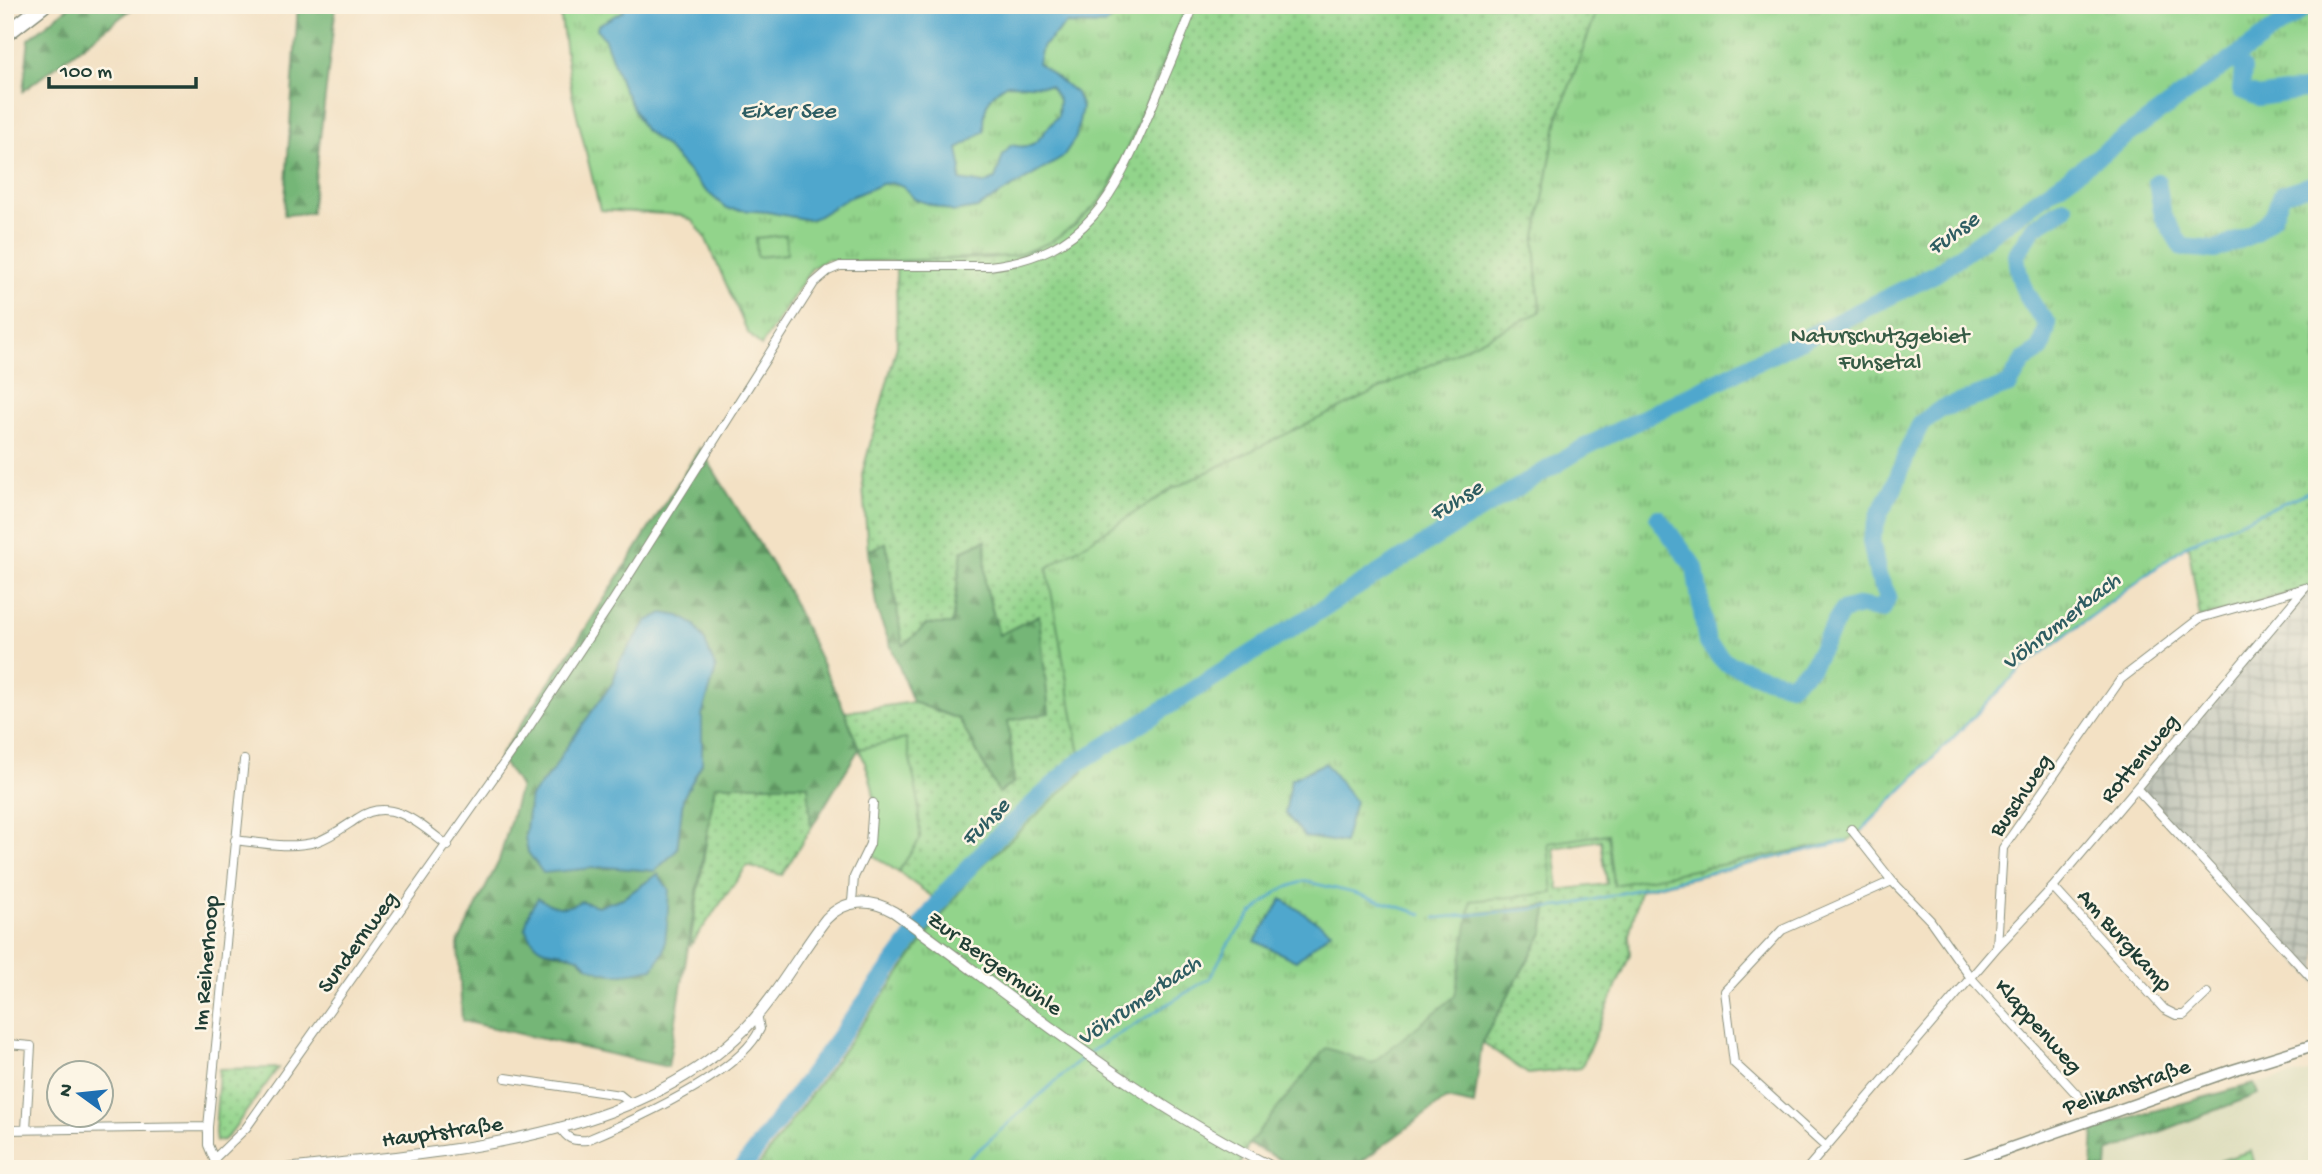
<svg xmlns="http://www.w3.org/2000/svg" width="2322" height="1174" font-family="'Gochi Hand',sans-serif">
	<style>
		.built { fill: #ddddbc }
		.industrial { fill: url(#industrial-grid) }
		.grass { fill: url(#grass-dots); stroke: #588860; stroke-width: 2; fill-rule: evenodd }
		.forest { fill: url(#forest-firs); stroke: #4a7a56; stroke-width: 2; fill-rule: evenodd }
		.park { fill: url(#park-tufts); stroke: #588860; stroke-width: 2 }
		.garden { fill: #92d48b; stroke: #588860; stroke-width: 2 }
		.water { fill: #50a7cd; stroke: #387280; stroke-width: 2; fill-rule: evenodd }
		.lines { fill: none; stroke-linecap: round; stroke-linejoin: round }
		.stream { stroke: #50a7cd; stroke-width: 2.5 }
		.river { stroke: #50a7cd; stroke-width: 18 }
		.minor-casing { stroke: #898f7c; stroke-width: 10 }
		.tertiary-casing { stroke: #898f7c; stroke-width: 12 }
		.secondary-casing { stroke: #898f7c; stroke-width: 13 }
		.motorway-casing { stroke: #898f7c; stroke-width: 17 }
		.minor { stroke: #fff; stroke-width: 8 }
		.tertiary { stroke: #fff; stroke-width: 10 }
		.secondary { stroke: #fff; stroke-width: 10 }
		.motorway { stroke: #fff; stroke-width: 14 }
		.labels { text-anchor: middle; stroke-width: 5; stroke-linejoin: round; paint-order: stroke }
		.park-label { font-size: 23px; fill: #365b45; stroke: #fcf5e5 }
		.street-label { font-size: 23px; fill: #1f3d34; stroke: #fcf5e5 }
		.water-label { font-size: 24px; font-style: italic; fill: #2e5d62; stroke: #fcf5e5 }
	</style>
	<defs>
		<pattern id="industrial-grid" width="8" height="8" patternUnits="userSpaceOnUse" patternTransform="scale(1.75)"><rect width="8" height="8" fill="#c2c6b9"/><path d="M0 4h8M4 0v8" fill="none" stroke="#9da297"/></pattern>
		<pattern id="grass-dots" width="8" height="8" patternUnits="userSpaceOnUse" patternTransform="scale(1.75)"><rect width="8" height="8" fill="#92d48b"/><path d="M2 2h.1M6 6h.1" fill="none" stroke="#77ad72" stroke-width="1.8" stroke-linecap="round"/></pattern>
		<pattern id="forest-firs" width="22" height="20" patternUnits="userSpaceOnUse" patternTransform="scale(1.75)"><rect width="22" height="20" fill="#75b677"/><path d="M5 1l3.5 6h-7zM16 11l3.5 6h-7z" fill="#5f9562"/></pattern>
		<pattern id="park-tufts" width="24" height="20" patternUnits="userSpaceOnUse" patternTransform="scale(1.75)"><rect width="24" height="20" fill="#92d48b"/><path d="M3 7l-1-3M5 7V3M7 7l1-3M15 17l-1-3M17 17v-4M19 17l1-3" fill="none" stroke="#77ad72"/></pattern>
	</defs>
	<rect width="100%" height="100%" fill="#fcf5e5"/>
	<filter id="ink" filterUnits="userSpaceOnUse"><feTurbulence type="fractalNoise" baseFrequency=".0143" numOctaves="2"/><feDisplacementMap in="SourceGraphic" scale="14" xChannelSelector="R" yChannelSelector="G"/><feConvolveMatrix kernelMatrix="1 2 1 2 8 2 1 2 1" color-interpolation-filters="sRGB"/></filter>
	<filter id="wash" filterUnits="userSpaceOnUse"><feTurbulence type="fractalNoise" baseFrequency=".00686" numOctaves="4" result="noise"/><feDisplacementMap in="SourceGraphic" scale="28" xChannelSelector="R" yChannelSelector="G"/><feGaussianBlur stdDeviation="1.57" result="paint"/><feColorMatrix in="noise" values="0 0 0 0 0 0 0 0 0 0 0 0 0 0 0 0 0 1.4 0 .05"/><feComposite in="paint" operator="in"/></filter>
	<g filter="url(#wash)">
		<rect width="100%" height="100%" fill="#f3e1c4"/>
		<path class="built" d="M 2317,1070 L 2317,1169 L 2107,1169 L 2108,1152 L 2258,1094 L 2254,1084 Z"/>
		<path class="industrial" d="M 2317,585 L 2317,984 L 2137,789 L 2305,588 Z"/>
		<path class="grass" d="M 1187,5 L 2317,5 L 2317,585 L 2200,618 L 2188,544 L 2022,668 L 1862,830 L 1847,841 L 1640,890 L 1629,935 L 1630,955 L 1581,1068 L 1528,1074 L 1482,1042 L 1543,933 L 1100,1045 L 930,922 L 970,869 L 1076,767 L 1375,583 L 1073,763 L 965,863 L 937,900 L 898,872 L 920,839 L 906,740 L 859,749 L 845,712 L 913,702 L 959,719 L 999,793 L 1014,782 L 1008,721 L 1039,616 L 999,636 L 985,583 L 985,540 L 962,551 L 952,624 L 902,646 L 886,543 L 868,551 L 862,474 L 897,346 L 896,261 L 990,258 L 1032,251 L 1075,225 L 1108,190 L 1127,149 ZM 1601,840 L 1607,884 L 1559,890 L 1554,848 Z
			M 715,785 L 809,785 L 811,828 L 782,875 L 747,866 L 690,946 Z
			M 278,1068 L 229,1135 L 224,1140 L 216,1141 L 215,1132 L 219,1069 Z"/>
		<path class="forest" d="M 71,5 L 137,5 L 23,91 L 29,39 Z
			M 298,5 L 336,5 L 311,213 L 284,215 Z
			M 700,448 L 787,589 L 845,712 L 859,749 L 811,828 L 808,785 L 715,785 L 668,1067 L 462,1021 L 458,943 L 499,861 L 520,786 L 499,757 L 581,636 ZM 619,662 L 716,669 L 702,715 L 702,763 L 683,798 L 677,850 L 655,871 L 605,867 L 543,872 L 528,852 L 525,837 L 530,797 L 554,769 L 613,682 ZM 658,874 L 668,890 L 664,951 L 586,965 L 577,956 L 551,952 L 538,898 C 555,908 563,911 581,901 L 598,906 L 623,898 Z
			M 986,540 L 985,583 L 999,635 L 1039,615 L 1049,713 L 1008,721 L 1014,782 L 999,793 L 959,719 L 913,702 L 877,611 L 868,551 L 886,542 L 903,646 L 927,624 L 952,624 L 962,551 Z
			M 1548,905 L 1543,933 L 1482,1042 L 1474,1105 L 1446,1099 L 1351,1169 L 1299,1169 L 1243,1141 L 1038,1076 L 904,957 L 930,922 L 1100,1045 L 1435,918 Z
			M 2254,1084 L 2258,1094 L 2108,1152 L 2107,1169 L 2092,1169 L 2094,1127 Z"/>
		<path class="park" d="M 559,5 L 1187,5 L 1127,149 L 1108,190 L 1097,204 L 1075,225 L 1048,243 L 1015,256 L 896,261 L 838,262 L 828,259 L 812,268 L 761,346 L 748,333 L 705,237 L 693,221 L 681,215 L 600,210 L 572,94 Z
			M 1599,5 L 2317,5 L 2317,488 L 2188,544 L 2022,668 L 1862,830 L 1847,841 L 1614,885 L 1608,834 L 1548,843 L 1553,893 L 1471,901 L 1455,996 L 1372,1063 L 1326,1048 L 1248,1145 L 1238,1169 L 756,1169 L 971,876 L 1083,772 L 1047,568 L 1172,489 L 1540,312 L 1535,242 L 1558,118 Z"/>
		<path class="garden" d="M 786,235 L 787,254 L 757,257 L 756,238 Z
			M 906,739 L 918,798 L 920,839 L 898,872 L 873,855 C 879,817 876,784 859,749 Z
			M 2251,1151 L 2256,1169 L 2194,1169 Z"/>
		<path class="water" d="M 624,5 L 1124,5 L 1121,11 L 1104,25 L 1066,24 L 1042,47 L 1038,63 L 1076,93 L 1082,107 L 1076,137 L 1062,158 L 977,208 L 953,212 L 914,199 L 903,186 L 895,183 L 882,184 L 848,198 L 819,216 L 809,220 L 767,212 L 727,209 L 704,189 L 665,146 L 644,130 L 622,86 L 605,40 L 597,29 L 598,25 L 623,11 ZM 1007,84 L 1050,86 L 1059,100 L 1058,116 C 1041,133 1038,152 1011,145 L 1003,155 L 995,179 L 984,184 L 960,180 L 961,165 L 958,149 L 984,131 C 984,108 985,97 1007,84 Z
			M 663,613 L 679,616 L 695,625 L 705,642 L 716,669 L 702,715 L 702,763 L 683,798 L 677,850 L 655,871 L 605,867 L 543,873 L 528,852 L 525,837 L 530,797 L 554,769 L 563,752 L 613,682 L 619,662 L 647,621 Z
			M 1325,763 L 1355,801 L 1344,843 L 1305,837 L 1285,813 L 1291,779 Z
			M 658,874 L 669,890 L 667,925 L 664,951 L 653,969 C 629,974 610,979 588,966 C 584,963 580,957 575,956 C 549,946 542,960 525,928 L 530,910 L 538,898 C 555,908 563,911 581,901 L 598,906 L 623,898 Z
			M 1282,899 L 1331,931 L 1296,961 L 1255,941 Z"/>
		<g class="lines">
			<path class="stream" d="M 1862,830 L 2022,668 L 2188,544 L 2317,488
				M 1435,918 L 1566,906 L 1847,841
				M 1090,1052 L 1210,978 L 1228,944 L 1252,913 L 1280,890 L 1304,881 L 1354,893 L 1422,914
				M 957,1169 L 1084,1056"/>
			<path class="river" d="M 2243,69 L 2241,90 L 2258,97 L 2317,88
				M 2157,182 L 2163,216 L 2182,247 L 2215,250 L 2253,234 L 2273,216 L 2282,194 L 2317,183
				M 1658,518 L 1695,568 L 1707,643 L 1725,662 L 1763,677 L 1790,684 L 1811,667 L 1842,611 L 1860,606 L 1882,610 L 1888,596 L 1878,576 L 1871,540 L 1879,514 L 1893,490 L 1909,448 L 1921,423 L 1941,409 L 2009,385 L 2023,361 L 2041,349 L 2048,324 C 2028,301 2019,286 2016,255 L 2034,227 L 2065,208
				M 742,1169 L 948,890 L 995,839 L 1075,765 L 1447,530 L 1583,448 L 1935,274 L 2308,5"/>
		</g>
	</g>
	<g filter="url(#ink)">
		<g class="lines">
			<defs>
				<path id="minor" d="M 2137,789 L 2317,984
					M 1851,829 L 1892,881
					M 235,840 C 261,843 290,849 316,842 C 331,837 344,827 358,818 C 391,795 422,826 448,846
					M 2053,887 L 2164,1009 L 2176,1015 L 2184,1015 L 2207,993
					M 852,902 L 854,877 L 870,844 L 873,803
					M 1997,947 L 2053,887 L 2305,588
					M 8,1044 L 31,1046 L 26,1129
					M 506,1078 L 620,1095 L 630,1103
					M 560,1127 C 567,1139 572,1141 587,1140 C 632,1121 740,1074 760,1029 L 757,1014
					M 5,1130 L 208,1127
					M 1826,1147 L 1734,1063 L 1725,991 L 1782,930 L 1892,881 L 1930,920 L 1971,978 L 2080,1098
					M 215,1158 L 246,1128 L 521,739 L 614,599 L 814,283 L 828,271 L 840,266 L 989,266 C 1087,255 1114,196 1149,114 C 1164,78 1180,42 1194,5
					M 218,1169 L 208,1145 L 208,1127 L 244,760
					M 1807,1169 L 1997,947 L 2003,848 L 2121,679 L 2200,618 L 2305,588"/>
				<path id="tertiary" d="M 286,1169 C 436,1152 631,1143 744,1030 C 776,997 798,955 826,919 C 845,899 870,898 894,912 C 1017,1000 1139,1103 1276,1169"/>
				<path id="secondary" d="M 1951,1169 L 2230,1071 L 2317,1044"/>
				<path id="motorway" d="M 5,35 L 44,5"/>
			</defs>
			<use href="#minor" class="minor-casing"/>
			<use href="#tertiary" class="tertiary-casing"/>
			<use href="#secondary" class="secondary-casing"/>
			<use href="#motorway" class="motorway-casing"/>
			<use href="#minor" class="minor"/>
			<use href="#tertiary" class="tertiary"/>
			<use href="#secondary" class="secondary"/>
			<use href="#motorway" class="motorway"/>
		</g>
	</g>
	<g class="labels">
		<g class="park-label">
			<text x="1880" y="342">Naturschutzgebiet<tspan x="1880" dy="26">Fuhsetal</tspan></text>
		</g>
		<g class="street-label">
			<text transform="translate(2138 757) rotate(-50)" y="8">Rottenweg</text>
			<text transform="translate(2019 794) rotate(-56)" y="8">Buschweg</text>
			<text transform="translate(2126 939) rotate(48)" y="8">Am Burgkamp</text>
			<text transform="translate(356 941) rotate(-54)" y="8">Sundernweg</text>
			<text transform="translate(996 962) rotate(36)" y="8">Zur Bergermühle</text>
			<text transform="translate(204 963) rotate(-85)" y="8">Im Reiherhoop</text>
			<text transform="translate(2040 1025) rotate(48)" y="8">Klappenweg</text>
			<text transform="translate(2126 1085) rotate(-19)" y="8">Pelikanstraße</text>
			<text transform="translate(442 1130) rotate(-8)" y="8">Hauptstraße</text>
		</g>
		<g class="water-label">
			<text x="788" y="117">Eixer See</text>
			<text transform="translate(1952 232) rotate(-36)" y="8">Fuhse</text>
			<text transform="translate(1455 499) rotate(-32)" y="8">Fuhse</text>
			<text transform="translate(2060 620) rotate(-38)" y="8">Vöhrumerbach</text>
			<text transform="translate(984 821) rotate(-45)" y="8">Fuhse</text>
			<text transform="translate(1138 999) rotate(-34)" y="8">Vöhrumerbach</text>
		</g>
	</g>
	<rect width="2322" height="1174" fill="none" stroke="#fcf5e5" stroke-width="28"/>
	<g transform="translate(80 1094) rotate(285)"><circle r="33" fill="#fcf5e5" stroke="#a4ab9e" stroke-width="2"/>
	<path d="M0-5L12 26L0 18L-12 26Z" fill="#1f6fb2"/>
	<text y="-10" font-size="19" font-weight="bold" text-anchor="middle" fill="#1f3d34">N</text>
	</g>
	<path d="M49 77v10h147v-10" fill="none" stroke="#1f3d34" stroke-width="3.5"/>
	<text x="60" y="77" font-size="21" fill="#1f3d34" stroke="#fcf5e5" stroke-width="5" paint-order="stroke">100 m</text>
</svg>
